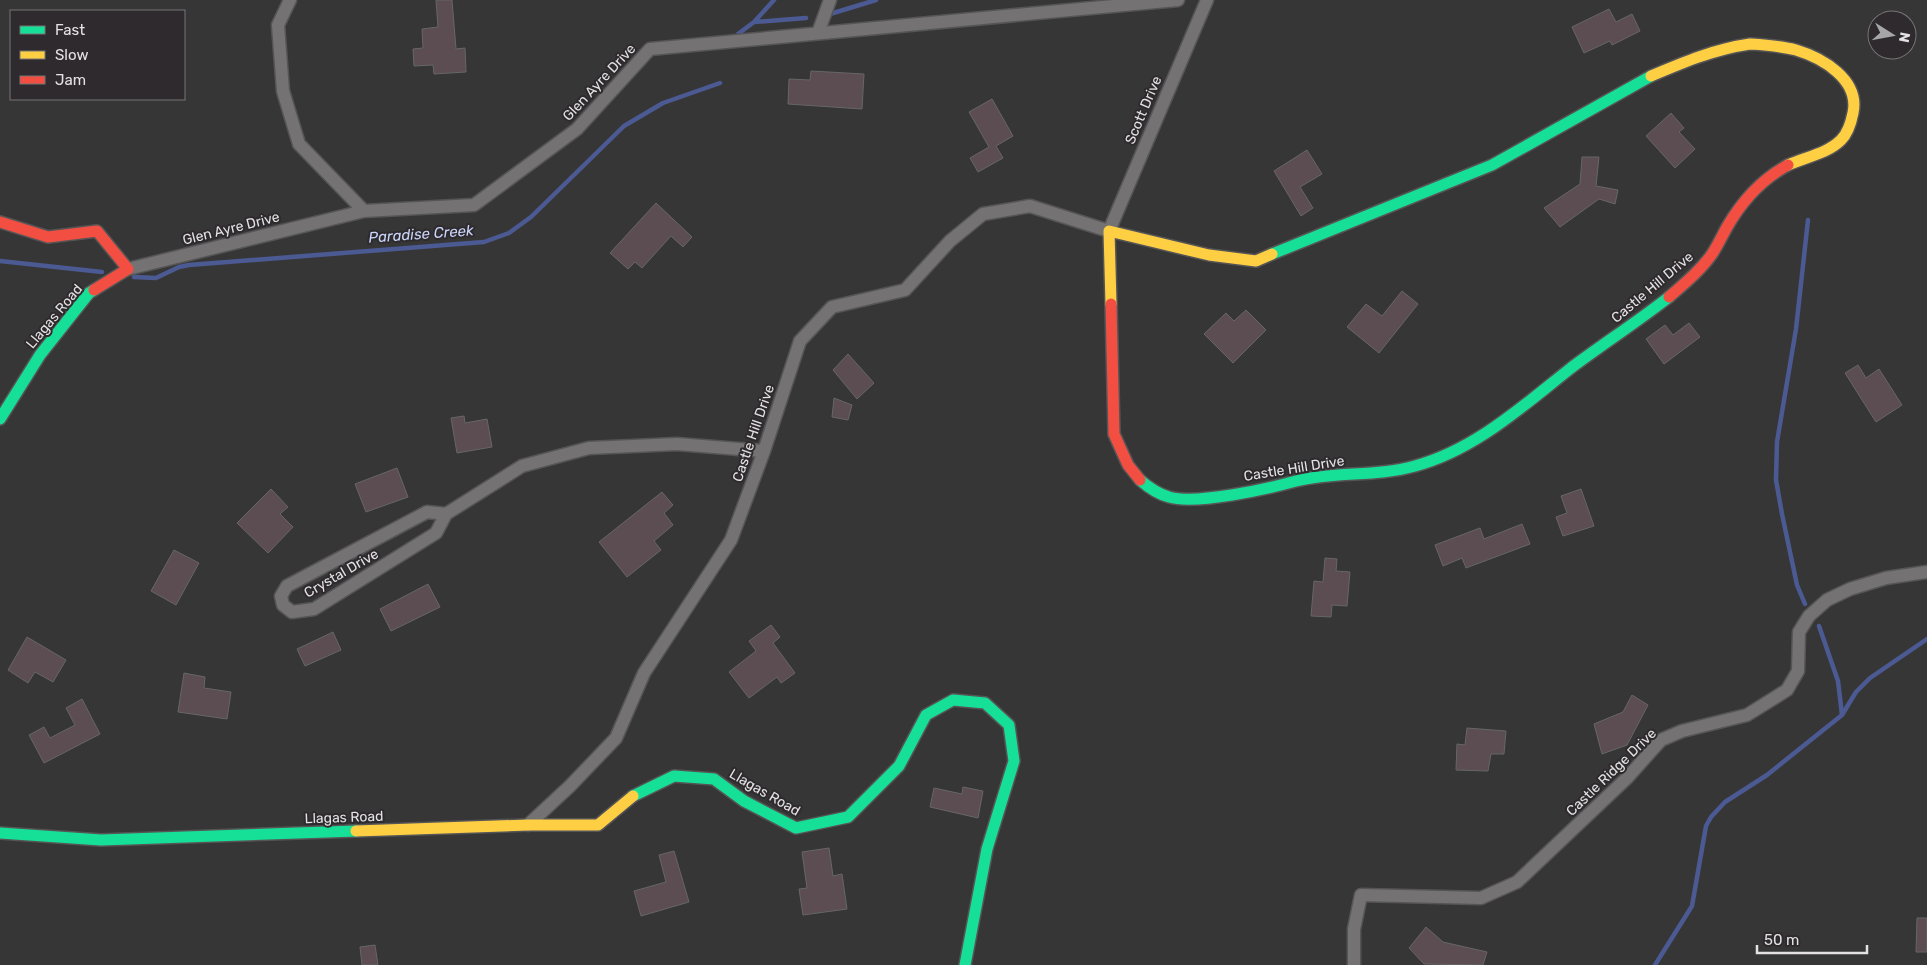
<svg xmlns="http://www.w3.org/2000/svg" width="1927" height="965" font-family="Rubik,sans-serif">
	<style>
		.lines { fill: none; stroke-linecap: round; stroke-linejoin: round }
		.stream { stroke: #4c5a94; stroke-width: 4.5 }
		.building { fill: #5b4d51; stroke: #676666 }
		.street-casing { stroke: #565556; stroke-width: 15 }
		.fast-casing { stroke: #565556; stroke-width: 14 }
		.slow-casing { stroke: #565556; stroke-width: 14 }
		.jam-casing { stroke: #565556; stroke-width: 14 }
		.street { stroke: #747273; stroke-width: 12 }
		.fast { stroke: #16e098; stroke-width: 11 }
		.slow { stroke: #ffcf43; stroke-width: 11 }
		.jam { stroke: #f24e42; stroke-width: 11 }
		.labels { text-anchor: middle; stroke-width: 4; stroke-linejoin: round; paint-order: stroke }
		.street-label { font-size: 14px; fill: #e4e2e3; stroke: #2e2a2d }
		.water-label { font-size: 15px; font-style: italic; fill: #cad5fa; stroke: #2e2a2d }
	</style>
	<rect width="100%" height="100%" fill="#373637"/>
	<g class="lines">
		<path class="stream" d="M 830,14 L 876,0
			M 754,22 L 774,0
			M 738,34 L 754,22 L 806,18
			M 0,261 L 102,272
			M 134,277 L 156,278 L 179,267 L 189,265 L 484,242 L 509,233 L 531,217 L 624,126 L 663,103 L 720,83
			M 1805,604 L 1797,585 L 1782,514 L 1776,480 L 1777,442 L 1796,329 L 1808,220
			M 1819,626 L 1838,681 L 1842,715
			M 1655,965 L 1692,906 L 1706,826 L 1711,817 L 1725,802 L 1767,775 L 1842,715 L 1856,692 L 1870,678 L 1927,639"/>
	</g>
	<path class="building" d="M 436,0 L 452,0 L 456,49 L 465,48 L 466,72 L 434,74 L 433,65 L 414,66 L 413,49 L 423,48 L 422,29 L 438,27 Z
		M 1609,9 L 1616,22 L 1632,14 L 1640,31 L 1612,45 L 1610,41 L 1584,53 L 1572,27 Z
		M 811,71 L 864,74 L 862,109 L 788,104 L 789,79 L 810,80 Z
		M 992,99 L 1013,136 L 996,146 L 1003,158 L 978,172 L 970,158 L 989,147 L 969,112 Z
		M 1671,113 L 1684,128 L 1679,132 L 1695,149 L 1675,168 L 1646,136 Z
		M 1307,150 L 1322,174 L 1300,187 L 1313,208 L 1301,216 L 1274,171 Z
		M 1582,157 L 1599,157 L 1596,186 L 1618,190 L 1615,204 L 1599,199 L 1560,227 L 1544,208 L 1580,184 Z
		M 656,203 L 692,237 L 683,247 L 671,236 L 642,268 L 635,262 L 628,269 L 610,253 Z
		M 1402,291 L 1418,304 L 1379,353 L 1347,327 L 1366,304 L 1382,316 Z
		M 1246,310 L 1266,330 L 1233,363 L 1204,334 L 1226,313 L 1234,321 Z
		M 1689,323 L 1700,337 L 1664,364 L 1646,339 L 1665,325 L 1673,335 Z
		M 848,354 L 874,383 L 857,399 L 833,370 Z
		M 1858,365 L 1866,378 L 1879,369 L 1902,405 L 1876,422 L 1845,373 Z
		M 834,398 L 852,405 L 848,420 L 832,417 Z
		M 464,416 L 465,423 L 487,419 L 492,447 L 457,453 L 451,418 Z
		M 397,468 L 408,497 L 366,512 L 355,484 Z
		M 271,489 L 288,507 L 280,514 L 293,527 L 268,553 L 237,523 Z
		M 1581,489 L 1594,526 L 1563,536 L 1556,517 L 1567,513 L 1561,496 Z
		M 662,492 L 673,505 L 664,513 L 673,525 L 654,541 L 661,550 L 627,577 L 599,542 Z
		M 1522,524 L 1530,544 L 1466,568 L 1462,558 L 1443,566 L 1435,545 L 1480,528 L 1484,539 Z
		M 174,550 L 199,563 L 176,605 L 151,591 Z
		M 1325,558 L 1337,559 L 1336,571 L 1350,572 L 1347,606 L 1332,605 L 1331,617 L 1311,616 L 1314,581 L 1323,582 Z
		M 428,584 L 440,607 L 391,631 L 380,609 Z
		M 771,625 L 780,637 L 773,643 L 795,673 L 781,683 L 777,677 L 749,698 L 729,672 L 756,651 L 749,641 Z
		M 333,632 L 341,650 L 305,666 L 297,649 Z
		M 27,637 L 66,660 L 53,682 L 35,672 L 28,683 L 8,670 Z
		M 184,673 L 205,677 L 204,688 L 231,692 L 227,719 L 178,712 Z
		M 1632,695 L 1648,705 L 1627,745 L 1602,754 L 1594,724 L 1623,712 Z
		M 82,699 L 100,734 L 44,763 L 29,735 L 44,727 L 50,738 L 75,725 L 66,708 Z
		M 1467,728 L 1506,731 L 1504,754 L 1491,754 L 1488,771 L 1456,770 L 1457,744 L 1465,745 Z
		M 963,787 L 983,791 L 978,818 L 930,807 L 934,788 L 962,794 Z
		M 829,848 L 833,876 L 842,874 L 847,909 L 803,915 L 799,889 L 807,888 L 802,852 Z
		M 674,851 L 689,902 L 641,916 L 634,891 L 666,882 L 659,855 Z
		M 1917,918 L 1927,918 L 1927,952 L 1916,952 Z
		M 1426,927 L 1443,942 L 1487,952 L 1483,965 L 1424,964 L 1409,948 Z
		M 375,945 L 378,965 L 362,965 L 360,947 Z"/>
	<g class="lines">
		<defs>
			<path id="street" d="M 290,0 L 278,25 L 283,91 L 299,144 L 364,211
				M 818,33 L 830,0
				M 128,269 L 364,211 L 474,205 L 577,129 L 650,49 L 1178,0
				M 446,514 L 427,512 L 287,586 L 281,596 L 283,605 L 292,612 L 314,609 L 436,533 L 446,514 L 522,466 L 589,448 L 677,444 L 764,451
				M 528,825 L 570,786 L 616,738 L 644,673 L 731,540 L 764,451 L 800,341 L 832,307 L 905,290 L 950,241 L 983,214 L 1030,206 L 1109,231 L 1207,0
				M 1354,965 L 1354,929 L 1361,895 L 1481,898 L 1517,882 L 1627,778 L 1661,740 L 1682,731 L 1747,715 L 1787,690 L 1798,671 L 1799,632 L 1809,616 L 1827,600 L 1850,589 L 1886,578 L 1927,572"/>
			<path id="fast" d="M 1272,254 L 1492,165 L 1651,76
				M 0,419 L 40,355 L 89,293 L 94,290
				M 1140,480 C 1148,487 1158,494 1169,497 C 1196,505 1267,489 1296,481 C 1335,471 1376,477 1415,466 C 1475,450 1524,405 1571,368 C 1603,344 1637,322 1669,297
				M 633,796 L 674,776 L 714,779 L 744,801 L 796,828 L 848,817 L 899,766 L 926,715 L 953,700 L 985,703 L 1009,725 L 1014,761 L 987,849 L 965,965
				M 0,833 L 101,840 L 356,831"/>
			<path id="slow" d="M 1750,44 C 1765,45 1781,46 1796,50 C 1823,58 1860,80 1853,113 C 1851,123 1848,133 1841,140 C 1827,154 1805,157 1788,165
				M 1651,76 C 1684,62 1715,49 1750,44
				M 1111,304 L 1109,231 L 1209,255 L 1256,261 L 1272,254
				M 356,831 L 528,825 L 598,825 L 633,796"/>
			<path id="jam" d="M 0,222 L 48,237 L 97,231 L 128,269 L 94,290
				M 1669,297 C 1684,284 1701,270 1712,254 C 1718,245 1722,236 1727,227 C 1742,201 1762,179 1788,165
				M 1111,304 L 1114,434 L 1128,465 L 1140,480"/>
		</defs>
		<use href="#street" class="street-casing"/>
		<use href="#fast" class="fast-casing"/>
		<use href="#slow" class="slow-casing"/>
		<use href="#jam" class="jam-casing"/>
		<use href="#street" class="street"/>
		<use href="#fast" class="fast"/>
		<use href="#slow" class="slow"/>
		<use href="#jam" class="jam"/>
	</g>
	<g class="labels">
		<g class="street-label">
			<text transform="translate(599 82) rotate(-47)" y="5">Glen Ayre Drive</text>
			<text transform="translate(1143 110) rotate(-67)" y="5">Scott Drive</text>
			<text transform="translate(231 228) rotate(-14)" y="5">Glen Ayre Drive</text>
			<text transform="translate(1652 287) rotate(-40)" y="5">Castle Hill Drive</text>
			<text transform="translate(54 316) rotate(-50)" y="5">Llagas Road</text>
			<text transform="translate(753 433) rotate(-71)" y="5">Castle Hill Drive</text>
			<text transform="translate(1294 468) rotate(-9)" y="5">Castle Hill Drive</text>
			<text transform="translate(341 573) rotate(-30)" y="5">Crystal Drive</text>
			<text transform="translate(1611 772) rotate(-44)" y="5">Castle Ridge Drive</text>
			<text transform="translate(765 792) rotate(30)" y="5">Llagas Road</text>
			<text transform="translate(344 817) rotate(-2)" y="5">Llagas Road</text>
		</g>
		<g class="water-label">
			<text transform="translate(421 234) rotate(-4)" y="5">Paradise Creek</text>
		</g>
	</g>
	<rect x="10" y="10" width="175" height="90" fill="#2e2a2d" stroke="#777476"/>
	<rect x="20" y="26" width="25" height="8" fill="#16e098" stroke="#777476"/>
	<text x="55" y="35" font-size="15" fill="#e4e2e3">Fast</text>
	<rect x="20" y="51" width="25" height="8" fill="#ffcf43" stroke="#777476"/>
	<text x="55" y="60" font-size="15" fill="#e4e2e3">Slow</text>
	<rect x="20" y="76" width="25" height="8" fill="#f24e42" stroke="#777476"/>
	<text x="55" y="85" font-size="15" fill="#e4e2e3">Jam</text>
	<g transform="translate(1892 35) rotate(101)"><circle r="24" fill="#2e2a2d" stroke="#777476"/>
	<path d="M0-4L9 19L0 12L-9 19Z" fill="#a7a6a7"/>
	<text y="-8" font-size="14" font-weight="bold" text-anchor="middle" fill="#e4e2e3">N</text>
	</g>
	<path d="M1757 945v8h110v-8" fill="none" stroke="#e4e2e3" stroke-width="2.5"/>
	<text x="1764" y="945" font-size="15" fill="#e4e2e3" stroke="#2e2a2d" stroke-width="4" paint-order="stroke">50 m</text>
</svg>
